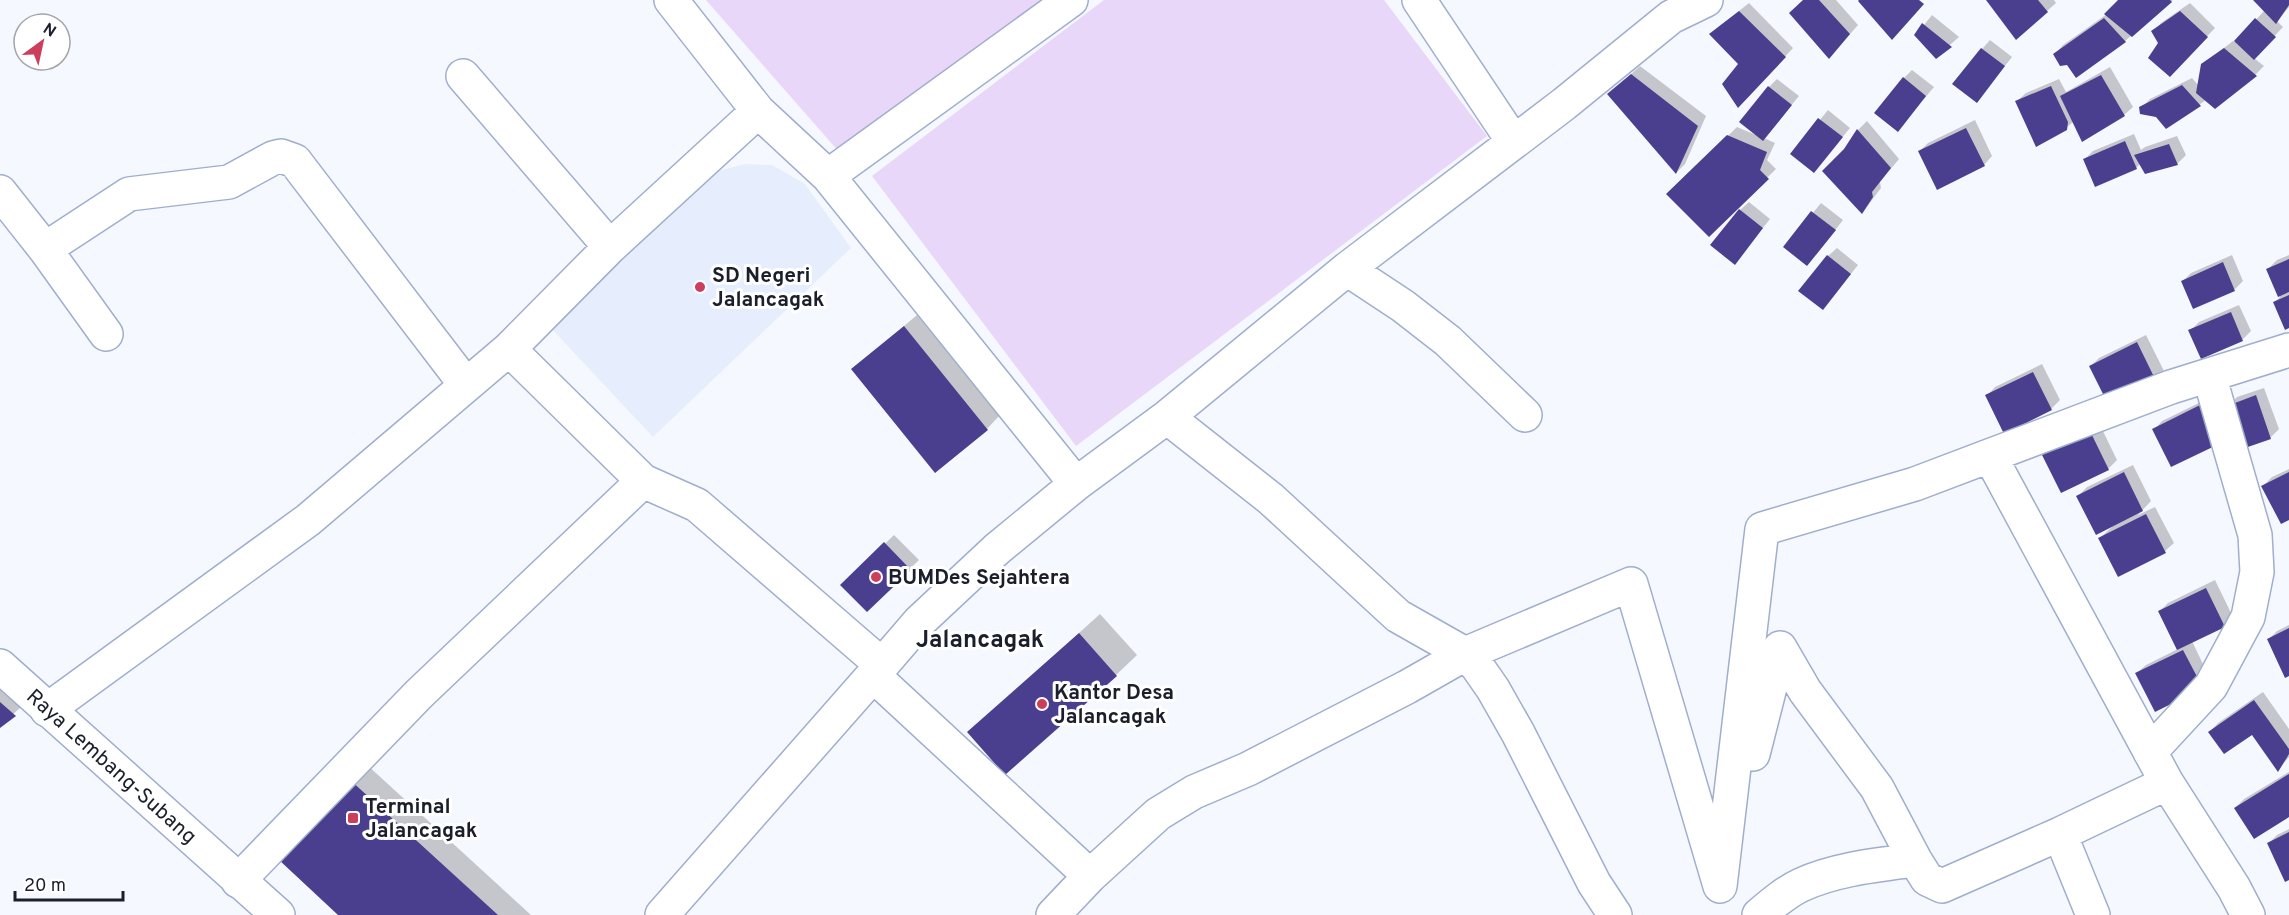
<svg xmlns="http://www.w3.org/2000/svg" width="2289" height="915" font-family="Overpass,sans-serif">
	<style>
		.built { fill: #e6eefe }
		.green { fill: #e8d7f9 }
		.shadow { fill: #0003 }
		.building { fill: #4a3f8e }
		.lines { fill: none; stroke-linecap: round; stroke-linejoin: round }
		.street-casing { stroke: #a0aecd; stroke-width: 36 }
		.primary-casing { stroke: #a0aecd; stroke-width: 36 }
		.street { stroke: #fff; stroke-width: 33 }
		.primary { stroke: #fff; stroke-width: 33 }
		.poi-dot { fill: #cd3d5c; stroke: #fff; stroke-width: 2 }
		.labels { text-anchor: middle; stroke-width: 6; stroke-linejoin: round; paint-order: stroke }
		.poi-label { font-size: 21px; font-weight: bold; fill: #1a1f2b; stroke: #fff; text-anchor: start }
		.street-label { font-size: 21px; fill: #1a1f2b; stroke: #fff }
		.quarter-label { font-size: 24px; font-weight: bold; fill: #1a1f2b; stroke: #fff }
	</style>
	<rect width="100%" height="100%" fill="#f5f8ff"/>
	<path class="built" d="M 745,164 L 772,165 L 805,184 L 851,248 L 653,437 L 548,325 L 711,173 Z"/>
	<path class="green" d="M 706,0 L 1045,0 L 840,153 Z
		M 1104,0 L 1384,0 L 1487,136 L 1076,446 L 872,176 Z"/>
	<path class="shadow" d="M 1804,0 L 1836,0 L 1858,25 L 1837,49 Z
		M 1988,0 L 2054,0 L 2056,3 L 2047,11 Z
		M 2119,0 L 2173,0 L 2125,41 L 2076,76 L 2068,64 L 2055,54 L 2063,45 L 2107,14 Z
		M 2255,0 L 2289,0 L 2289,7 L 2277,21 L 2283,27 L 2254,58 L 2264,66 L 2256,74 L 2215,107 L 2206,100 L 2167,127 L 2156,115 L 2141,108 L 2150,99 L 2192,78 L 2199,86 L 2203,64 L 2233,41 L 2235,42 L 2265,10 Z
		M 1749,3 L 1793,48 L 1747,98 L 1740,64 L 1720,26 Z
		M 2190,3 L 2215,28 L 2170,75 L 2160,43 L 2153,32 L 2161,23 Z
		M 1932,15 L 1959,37 L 1936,57 L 1916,35 Z
		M 1990,40 L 2012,57 L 1977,101 L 1982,49 Z
		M 1640,66 L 1706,116 L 1685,164 L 1677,172 L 1618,86 Z
		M 2110,67 L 2133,107 L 2124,115 L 2074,121 L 2066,128 L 2017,101 L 2026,93 L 2059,79 L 2066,92 Z
		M 1912,70 L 1934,87 L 1898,130 L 1904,78 Z
		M 1777,79 L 1799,96 L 1764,138 L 1775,143 L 1767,160 L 1776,169 L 1709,235 L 1669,194 L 1737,127 L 1756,135 L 1769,87 Z
		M 1828,110 L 1850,128 L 1814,171 L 1792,154 Z
		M 1975,120 L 1992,156 L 1984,165 L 1920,151 L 1928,143 Z
		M 1867,121 L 1899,159 L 1880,182 L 1881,188 L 1863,212 L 1846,150 L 1858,130 Z
		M 2134,134 L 2141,150 L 2145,147 L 2177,136 L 2186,155 L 2177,164 L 2141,163 L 2136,168 L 2096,185 L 2085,159 L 2093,151 Z
		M 1749,202 L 1770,219 L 1735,263 L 1740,210 Z
		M 1821,203 L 1843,220 L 1816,255 L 1785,247 Z
		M 1837,248 L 1858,265 L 1831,299 L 1828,256 Z
		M 2232,255 L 2243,281 L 2235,289 L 2194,307 L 2183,281 L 2191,273 Z
		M 2289,255 L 2289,327 L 2275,302 L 2280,297 L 2268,269 L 2277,260 Z
		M 2239,305 L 2251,331 L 2242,340 L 2190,331 L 2199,322 Z
		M 917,315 L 999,416 L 987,429 L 853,369 Z
		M 2146,335 L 2164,371 L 2155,380 L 2090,367 L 2099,358 Z
		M 2042,364 L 2060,400 L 2051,409 L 1987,396 L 1995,387 Z
		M 2264,388 L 2279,429 L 2270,438 L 2229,406 L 2237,397 Z
		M 2209,398 L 2227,434 L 2154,430 L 2162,421 Z
		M 2099,423 L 2117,460 L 2108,469 L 2062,491 L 2043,455 L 2052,447 Z
		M 2133,465 L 2151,501 L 2138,515 L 2155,507 L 2174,543 L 2165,551 L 2100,538 L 2114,525 L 2078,496 L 2087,487 Z
		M 2289,469 L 2289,519 L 2263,486 L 2272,477 Z
		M 894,535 L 919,560 L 867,610 L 842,585 Z
		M 2215,580 L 2233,617 L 2224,625 L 2192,641 L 2210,679 L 2137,673 L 2146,665 L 2178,649 L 2160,611 L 2168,603 Z
		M 1100,614 L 1137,655 L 1116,675 L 969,732 Z
		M 2289,625 L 2289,674 L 2268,640 L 2277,631 Z
		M 0,672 L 30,699 L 0,726 Z
		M 2263,692 L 2289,729 L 2289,757 L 2278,770 L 2252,733 L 2210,732 L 2218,723 Z
		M 365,763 L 531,915 L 341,915 L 349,779 Z
		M 2289,772 L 2289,815 L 2235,808 L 2244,799 Z
		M 2289,829 L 2289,879 L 2268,844 L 2277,835 Z"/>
	<path class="building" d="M 1803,0 L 1819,0 L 1850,34 L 1829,59 L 1789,13 Z
		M 1859,0 L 1919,0 L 1924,4 L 1892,40 L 1858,1 Z
		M 1986,0 L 2038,0 L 2048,12 L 2016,40 Z
		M 2118,0 L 2170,0 L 2172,2 L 2132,37 L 2104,14 Z
		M 2253,0 L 2289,0 L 2289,5 L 2276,24 Z
		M 1739,11 L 1786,57 L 1738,108 L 1722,84 L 1738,64 L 1709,34 Z
		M 2180,11 L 2208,37 L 2170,77 L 2148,58 L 2158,43 L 2151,31 Z
		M 2104,18 L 2126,42 L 2076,78 L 2067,65 L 2060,66 L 2053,54 Z
		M 2255,18 L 2276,37 L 2254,60 L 2234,41 Z
		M 1922,23 L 1952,47 L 1936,59 L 1914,35 Z
		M 1981,48 L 2005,66 L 1977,103 L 1952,84 Z
		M 2224,48 L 2257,76 L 2215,109 L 2196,93 L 2201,64 Z
		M 1631,74 L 1698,126 L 1676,174 L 1607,94 Z
		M 2101,75 L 2125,116 L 2082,142 L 2060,96 Z
		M 1903,77 L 1926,96 L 1898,132 L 1874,113 Z
		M 2182,85 L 2201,106 L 2166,129 L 2156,117 L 2140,114 L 2139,107 Z
		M 1768,86 L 1792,105 L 1763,141 L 1739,122 Z
		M 2051,86 L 2068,122 L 2067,130 L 2036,147 L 2015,101 Z
		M 1818,118 L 1843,137 L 1814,173 L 1790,154 Z
		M 1966,128 L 1985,166 L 1937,190 L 1918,151 Z
		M 1857,129 L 1891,168 L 1872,192 L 1873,197 L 1862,214 L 1822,171 L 1844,149 Z
		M 1727,135 L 1767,152 L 1760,170 L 1769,179 L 1709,237 L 1666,194 Z
		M 2125,141 L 2137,169 L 2095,187 L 2083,159 Z
		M 2169,144 L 2178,165 L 2145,174 L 2134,155 Z
		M 1739,209 L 1763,228 L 1735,265 L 1710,245 Z
		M 1811,211 L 1836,230 L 1807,266 L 1783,247 Z
		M 1827,255 L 1851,274 L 1823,310 L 1798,291 Z
		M 2289,259 L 2289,292 L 2278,297 L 2266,269 Z
		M 2223,262 L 2235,291 L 2193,309 L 2181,281 Z
		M 2289,295 L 2289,328 L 2285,330 L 2273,302 Z
		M 2231,312 L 2243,341 L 2201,359 L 2188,330 Z
		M 904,326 L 988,430 L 935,473 L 851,369 Z
		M 2137,342 L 2156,381 L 2108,404 L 2089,366 Z
		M 2033,372 L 2052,410 L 2004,434 L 1985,395 Z
		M 2256,395 L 2271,439 L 2242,449 L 2227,406 Z
		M 2200,405 L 2219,444 L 2171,467 L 2152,429 Z
		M 2090,431 L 2109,470 L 2061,493 L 2042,455 Z
		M 2124,472 L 2143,511 L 2096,535 L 2076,496 Z
		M 2289,472 L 2289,520 L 2281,524 L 2261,486 Z
		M 2146,514 L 2166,553 L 2118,577 L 2098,538 Z
		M 884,542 L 911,570 L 867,612 L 840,585 Z
		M 2206,588 L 2225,627 L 2177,650 L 2158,611 Z
		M 2289,628 L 2289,676 L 2285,678 L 2267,639 Z
		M 1079,633 L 1117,676 L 1005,775 L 967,732 Z
		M 2183,650 L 2203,688 L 2155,712 L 2135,673 Z
		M 2254,700 L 2289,749 L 2289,754 L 2278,772 L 2252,735 L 2224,754 L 2208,732 Z
		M 0,702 L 16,716 L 0,728 Z
		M 2289,774 L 2289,817 L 2254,839 L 2234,808 Z
		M 348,778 L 498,915 L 338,915 L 278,859 Z
		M 2289,832 L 2289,880 L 2285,882 L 2267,843 Z"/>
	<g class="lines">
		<defs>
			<path id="street" d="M 671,0 L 758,111 L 828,176 L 1076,484
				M 1419,0 L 1513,141
				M 463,76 L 610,247
				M 828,176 L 1071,0
				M 0,192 L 45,249 L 106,334
				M 45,249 L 129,194 L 229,182 L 273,158 L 281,156 L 295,161 L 301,169 L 466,385
				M 1347,269 L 1403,306 L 1448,341 L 1525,415
				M 509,349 L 643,481 L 697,505 L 882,665 L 919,622 L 997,549 L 1076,484 L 1167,417 L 1347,269 L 1564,104 L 1671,17 L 1706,0
				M 1167,417 L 1271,499 L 1398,616 L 1465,654 L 1477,666 L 1493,689 L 1518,733 L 1594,883 L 1615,915
				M 1990,456 L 2167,783 L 2234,888 L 2248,915
				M 874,676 L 1090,876
				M 47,710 L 308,520 L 509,349 L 610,247 L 758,111
				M 2150,752 L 2211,686 L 2248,617 L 2257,572 L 2255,535 L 2209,375
				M 1753,754 L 1780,648 L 1805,691 L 1877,788 L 1915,860 L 1927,879 L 1942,886 L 2060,834 L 2167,783
				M 2060,834 L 2093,915
				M 238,881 L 419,694 L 643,481
				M 662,915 L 882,665
				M 1053,915 L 1090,876 L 1158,814 L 1194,792 L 1248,769 L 1407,687 L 1465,654 L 1631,584 L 1720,886 L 1762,529 L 1915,484 L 2171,387 L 2289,350
				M 1759,915 C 1772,904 1786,892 1801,885 C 1836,869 1877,865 1915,860"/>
			<g id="primary">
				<path id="s1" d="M 0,666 L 278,915"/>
			</g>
		</defs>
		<use href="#street" class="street-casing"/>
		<use href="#primary" class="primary-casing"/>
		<use href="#street" class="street"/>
		<use href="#primary" class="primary"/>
	</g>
	<g class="poi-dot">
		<circle cx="700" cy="287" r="6"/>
		<circle cx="876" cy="577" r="6"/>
		<circle cx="1042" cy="704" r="6"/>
		<rect x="347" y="812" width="12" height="12" rx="3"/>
	</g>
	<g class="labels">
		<g class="poi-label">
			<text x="712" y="282">SD Negeri<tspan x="712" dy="24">Jalancagak</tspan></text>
			<text x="888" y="584">BUMDes Sejahtera</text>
			<text x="1054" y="699">Kantor Desa<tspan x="1054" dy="24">Jalancagak</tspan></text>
			<text x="365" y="813">Terminal<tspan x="365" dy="24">Jalancagak</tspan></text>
		</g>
		<g class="street-label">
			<text dy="7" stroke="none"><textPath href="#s1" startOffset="150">Raya Lembang-Subang</textPath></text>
		</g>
		<g class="quarter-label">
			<text x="980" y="647">Jalancagak</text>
		</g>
	</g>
	<g transform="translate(42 42) rotate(33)"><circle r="28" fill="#ffffff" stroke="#a3a5aa" stroke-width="1.5"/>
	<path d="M0-4.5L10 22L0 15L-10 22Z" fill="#cd3d5c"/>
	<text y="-9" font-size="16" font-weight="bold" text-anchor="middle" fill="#1a1f2b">N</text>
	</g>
	<path d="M15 891v9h108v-9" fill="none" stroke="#1a1f2b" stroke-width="3"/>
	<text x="24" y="891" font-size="18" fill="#1a1f2b" stroke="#ffffff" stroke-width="4.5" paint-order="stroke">20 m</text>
</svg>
